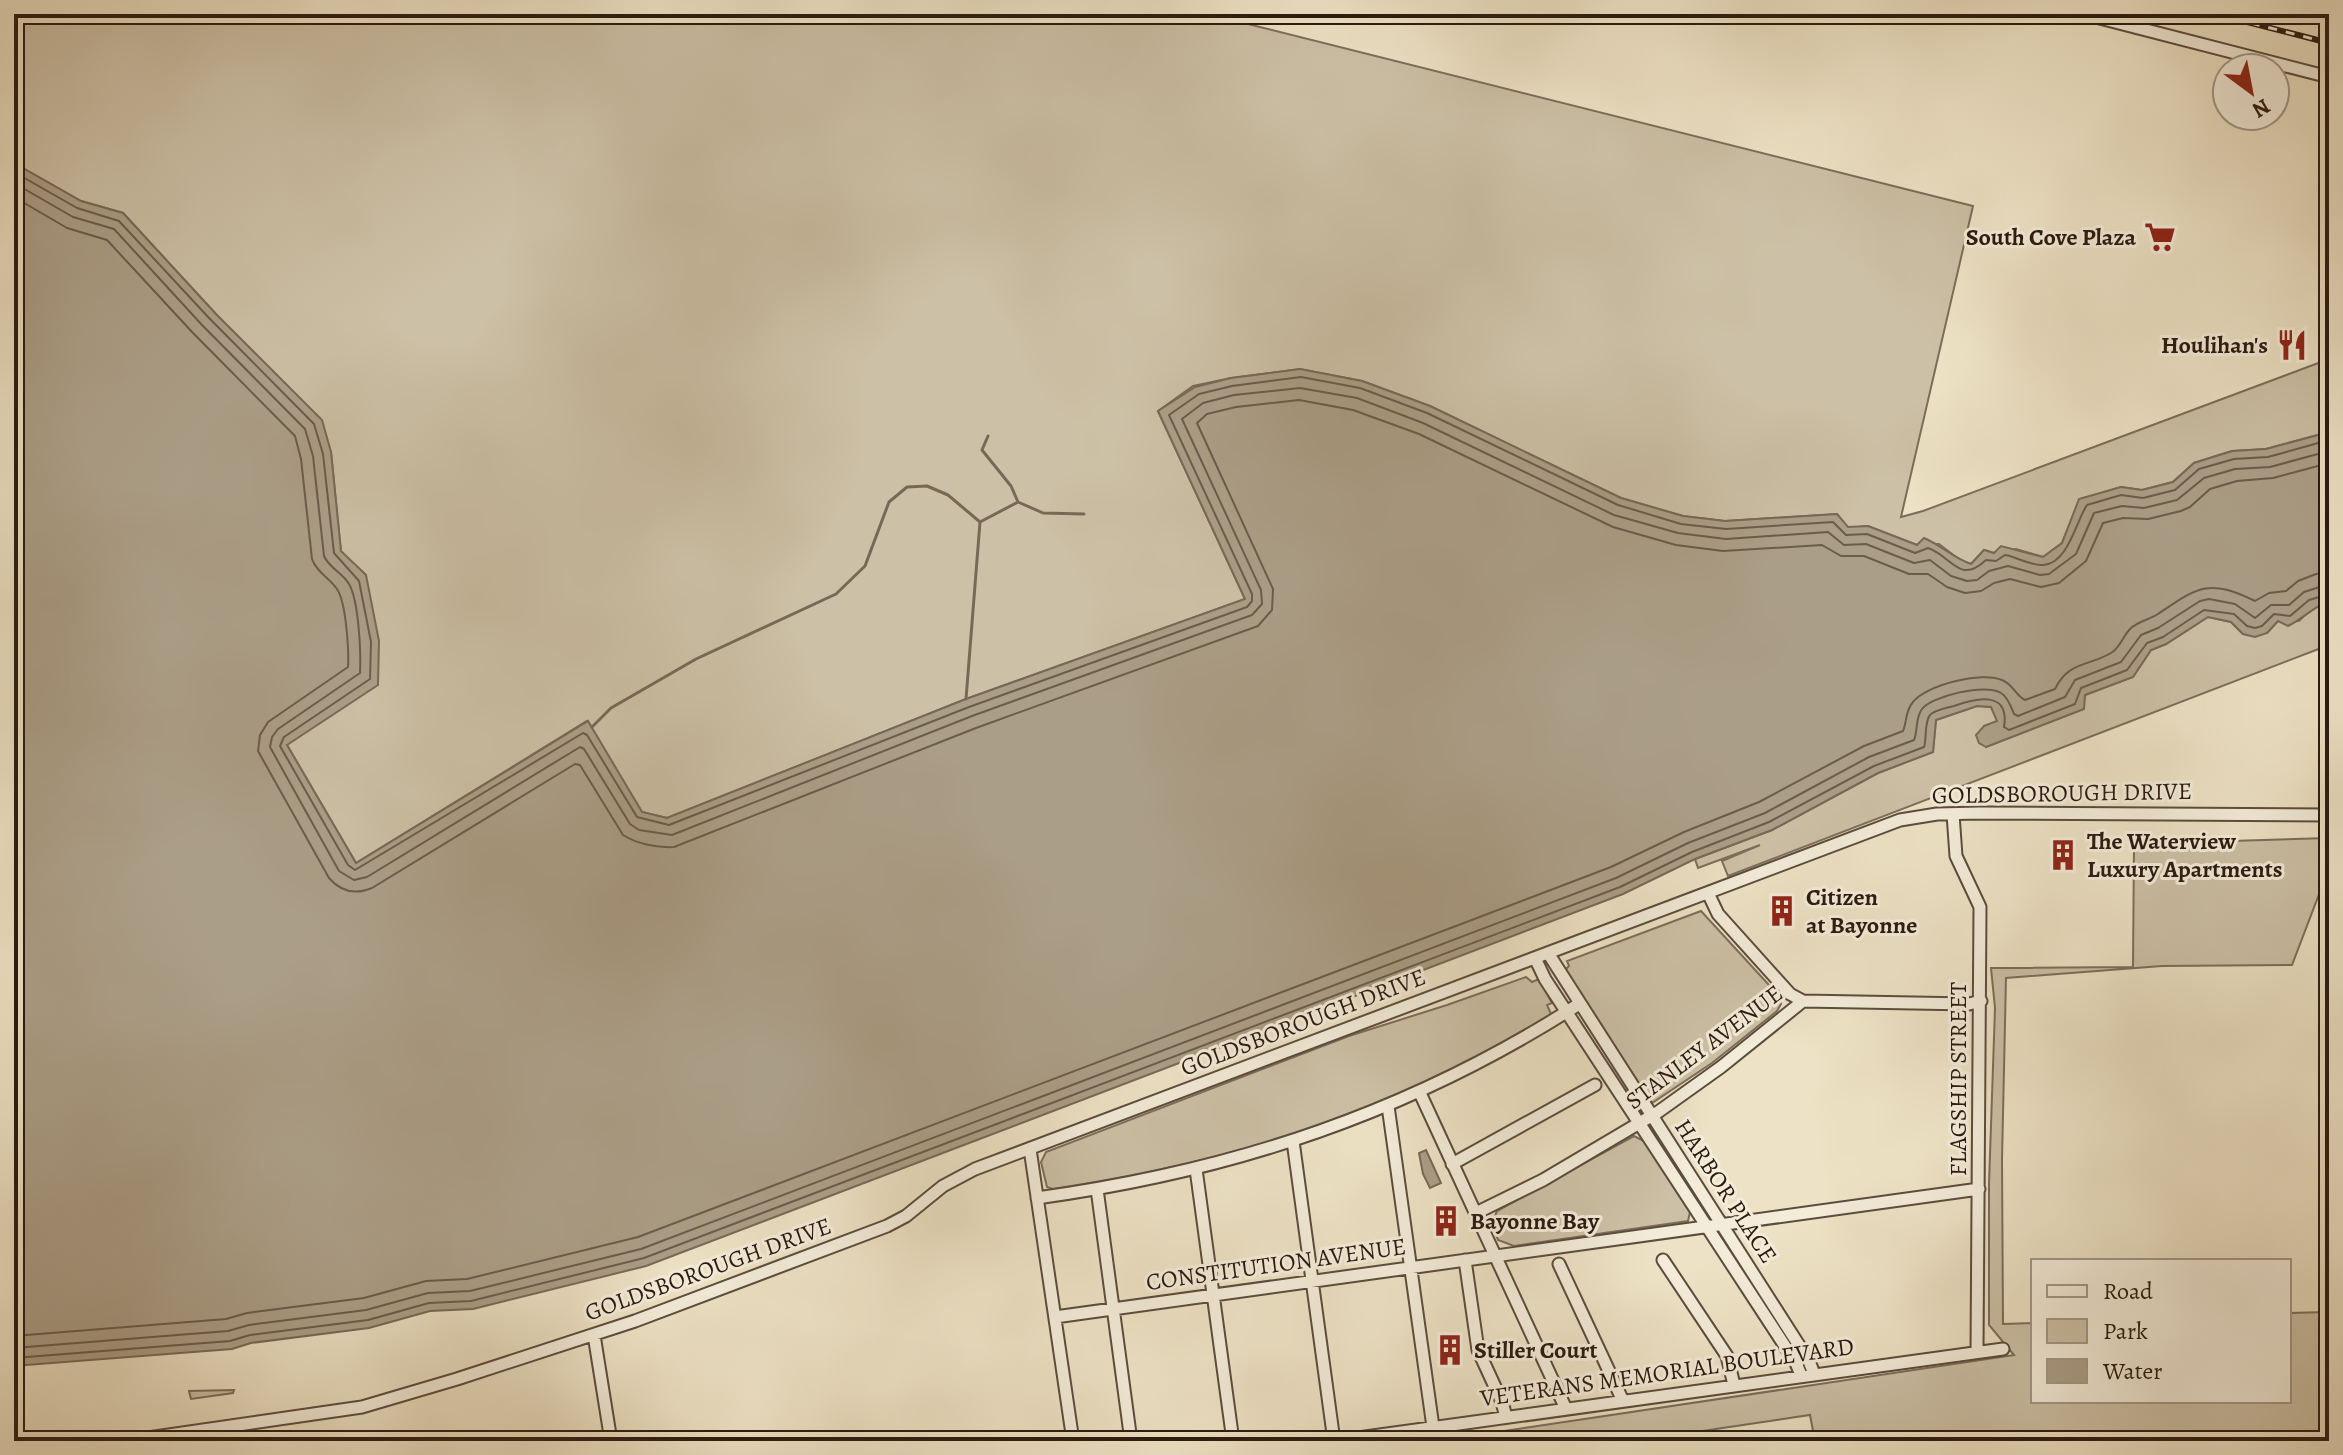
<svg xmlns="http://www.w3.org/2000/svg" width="2343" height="1455" font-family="Alegreya,serif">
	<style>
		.green { fill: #ccc0a6; stroke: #7c6d5b; stroke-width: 2 }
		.water { fill: #ab9e87; stroke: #786957; stroke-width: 2 }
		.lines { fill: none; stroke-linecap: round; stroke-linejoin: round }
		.shore { stroke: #6b5c4c; stroke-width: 2 }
		.stream { stroke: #786957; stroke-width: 3 }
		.minor-casing { stroke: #5c4c3d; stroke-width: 15 }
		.minor { stroke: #f3ecd9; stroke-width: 11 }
		.rail-casing { stroke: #2b1a10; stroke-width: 6 }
		.rail { stroke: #f3ecd9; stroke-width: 3; stroke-dasharray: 9; stroke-linecap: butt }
		.labels { text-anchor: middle; stroke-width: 6; stroke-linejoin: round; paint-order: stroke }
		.poi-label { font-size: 24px; font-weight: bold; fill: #2b1a10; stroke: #f3ecd9; text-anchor: start }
		.street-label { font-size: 24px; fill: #2b1a10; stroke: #f3ecd9 }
	</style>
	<rect width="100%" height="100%" fill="#ede2c5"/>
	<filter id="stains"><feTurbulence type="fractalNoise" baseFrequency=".0025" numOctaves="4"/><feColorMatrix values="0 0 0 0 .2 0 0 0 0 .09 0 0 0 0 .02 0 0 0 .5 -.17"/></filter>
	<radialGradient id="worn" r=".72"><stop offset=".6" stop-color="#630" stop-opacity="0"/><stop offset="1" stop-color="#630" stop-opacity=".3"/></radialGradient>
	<path class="green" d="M 14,14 L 1208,14 L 1973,206 L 1901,517 L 1923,511 L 2329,359 L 2329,432 L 2266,449 L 2232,451 L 2194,463 L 2173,482 L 2142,490 L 2121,487 L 2080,499 L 2062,543 L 2043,557 L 2016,549 L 1994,553 L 1984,550 L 1971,564 L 1960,560 L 1939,544 L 1917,545 L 1868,526 L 1848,528 L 1837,514 L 1725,521 L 1683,516 L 1621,498 L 1430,406 L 1362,381 L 1300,369 L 1231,378 L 1193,386 L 1158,411 L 1245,599 L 966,699 L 667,818 L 642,812 L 587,721 L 356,863 L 287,745 L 366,575 L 341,552 L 331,452 L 215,313 L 123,213 L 81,201 L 14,163 Z
		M 2329,601 L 2329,645 L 1728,876 L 1722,861 L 1760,845 L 1698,868 L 1695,859 L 1772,830 L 1878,773 L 1933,752 L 1936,720 L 1977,706 L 1991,707 L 1998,721 L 1984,726 L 1986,747 L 2083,709 L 2085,695 L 2133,677 L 2151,650 L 2166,644 L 2208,617 L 2231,622 L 2243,634 L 2267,633 L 2278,621 L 2299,621 L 2313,607 Z
		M 2329,838 L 2329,868 L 2292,965 L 2162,966 L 2006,978 L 2002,1160 L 2003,1324 L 2033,1323 L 2033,1401 L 2289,1401 L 2289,1313 L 2329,1312 L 2329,1441 L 1815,1441 L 1810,1415 L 1635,1441 L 1437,1441 L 2014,1355 L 1989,1325 L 1989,1184 L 1995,1008 L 1991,968 L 2133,967 L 2134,844 Z
		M 1701,911 L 1780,997 L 1781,1004 L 1777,1011 L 1712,1063 L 1652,1103 L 1564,971 L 1569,966 L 1567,961 Z
		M 1526,977 L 1532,982 L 1539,979 L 1552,1003 L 1547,1005 L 1551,1014 C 1414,1111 1218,1164 1053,1189 L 1047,1187 L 1041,1162 L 1046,1152 L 1349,1036 L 1447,1005 Z
		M 1634,1136 L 1644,1141 L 1690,1212 L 1688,1221 L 1514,1246 L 1498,1240 L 1492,1223 L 1497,1211 Z
		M 234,1390 L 233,1393 L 191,1399 L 189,1391 Z"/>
	<path class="water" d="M 14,163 L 81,201 L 123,213 L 215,313 L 322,420 L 331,452 L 341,551 L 366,575 L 379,641 L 378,685 L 287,745 L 356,863 L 588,721 L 642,812 L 667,818 L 966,699 L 1245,599 L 1158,411 L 1195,387 L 1231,378 L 1300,369 L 1362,381 L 1430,406 L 1621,498 L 1683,516 L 1725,521 L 1837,514 L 1848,527 L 1868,526 L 1917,545 L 1924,538 C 1941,545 1953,558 1971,564 L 1984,550 L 1994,553 L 2001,546 L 2043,557 L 2062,543 L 2079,499 L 2121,487 L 2142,490 L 2173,482 L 2194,463 L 2232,451 L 2266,449 L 2329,432 L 2329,601 C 2313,607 2303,619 2288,626 L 2278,621 L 2267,633 L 2255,637 L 2243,634 L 2231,622 L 2208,617 L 2166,644 L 2151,650 L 2133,677 L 2085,695 L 2084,709 L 1986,747 L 1979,743 L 1976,735 L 1984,726 L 1997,721 L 1991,707 L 1977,706 L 1936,720 L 1933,752 L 1878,773 L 1772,830 L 1695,859 L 1623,894 L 646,1266 L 473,1309 L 430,1311 L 369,1328 L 251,1343 L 232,1349 L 14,1366 Z
		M 1426,1150 L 1441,1183 L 1430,1188 L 1423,1174 L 1419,1153 Z"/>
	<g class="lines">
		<path class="shore" d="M 14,172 L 77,208 L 119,221 L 209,318 L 314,424 L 323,454 L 334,553 L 359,581 L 371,642 L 370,679 L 284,737 L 280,746 L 348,865 L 355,870 L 583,733 L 587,735 L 637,817 L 669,825 L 969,707 L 1247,607 L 1252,601 L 1252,594 L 1169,415 L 1199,394 L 1232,386 L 1301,377 L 1360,388 L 1427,413 L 1618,505 L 1681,524 L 1726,529 L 1833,522 L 1846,535 L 1867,534 L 1915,553 L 1928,548 C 1953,557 1959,585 1986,560 L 1996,561 L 2005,555 C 2017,557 2031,566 2043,565 C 2068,564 2076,521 2087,505 L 2121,495 L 2143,498 L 2175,490 L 2199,469 L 2234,459 L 2268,457 L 2329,440
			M 14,183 L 73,217 L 114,229 L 202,325 L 305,429 L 313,456 L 324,556 C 329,568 343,573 349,584 C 359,601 361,654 360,673 L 278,729 L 272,737 L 270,747 L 339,871 L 354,880 L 367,877 L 580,747 L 584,749 L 630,824 L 639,830 L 672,835 L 972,716 L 1252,615 L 1262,604 L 1261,590 L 1182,419 L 1203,403 L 1234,395 L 1300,388 L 1357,398 L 1423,423 L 1614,515 L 1678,533 L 1726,539 L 1828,532 L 1844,545 L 1866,544 L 1914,563 L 1930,560 L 1951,576 L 1967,581 L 1977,580 L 1989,571 L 2008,566 L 2040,575 L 2049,574 L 2076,554 L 2094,513 L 2122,506 L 2144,508 L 2177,500 L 2204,478 L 2235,469 L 2270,467 L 2329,451
			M 14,197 L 67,228 L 107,240 L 193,333 L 295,436 L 301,459 L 312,559 C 317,573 329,577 337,589 C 346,602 349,650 348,667 L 268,722 L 260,735 L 258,751 L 329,878 C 341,892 355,895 372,888 L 575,764 L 580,765 L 623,835 C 637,844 658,848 674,847 L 976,728 L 1258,626 L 1272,610 L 1273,589 L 1197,423 L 1207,414 L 1236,407 L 1299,400 L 1353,410 L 1419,434 L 1613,527 L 1676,545 L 1723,551 L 1822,545 L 1841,556 L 1864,556 L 1909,574 L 1928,574 L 1947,587 L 1965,593 L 1981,591 L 1994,583 L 2010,579 L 2041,587 L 2059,583 L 2086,561 L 2103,523 L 2123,518 L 2148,519 L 2181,511 L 2190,507 L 2210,489 L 2237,481 L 2273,478 L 2329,463
			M 14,1336 L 226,1319 L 247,1313 L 364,1298 L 426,1281 L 467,1279 L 638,1237 L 1611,867 L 1684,832 L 1759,802 L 1864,746 L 1903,731 C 1907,722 1905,711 1913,702 C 1926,685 1982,671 2002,680 C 2013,684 2016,696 2025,700 L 2055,689 C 2069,661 2087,667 2111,653 C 2120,648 2123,636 2130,629 C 2138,621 2149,620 2158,614 C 2198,587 2208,578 2255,601 L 2269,593 L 2286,591 L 2298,581 L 2316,574 L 2329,572
			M 14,1348 L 228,1331 L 249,1325 L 366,1310 L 428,1293 L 470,1291 L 641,1249 L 1616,878 L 1688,843 L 1765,813 L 1869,757 L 1914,740 C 1918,731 1915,718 1922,709 C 1932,696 1986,683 2001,693 C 2008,697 2011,707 2014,714 L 2018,716 L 2065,697 L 2075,680 L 2121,662 L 2141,635 L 2158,628 L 2200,601 L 2209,599 L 2235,604 L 2255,618 L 2271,605 L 2289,605 L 2304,592 L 2329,584
			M 14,1358 L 230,1341 L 250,1335 L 368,1320 L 429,1303 L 471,1301 L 644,1258 L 1620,887 L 1692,852 L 1769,822 L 1874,766 L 1924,747 C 1927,739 1924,722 1930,715 C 1934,710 1947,708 1954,706 C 1976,698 2010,690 2004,727 L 2009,730 L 2075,704 L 2081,688 L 2127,670 L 2147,643 L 2163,637 L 2204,610 L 2234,614 L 2247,626 L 2255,628 L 2262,626 L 2274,614 L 2290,616 L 2309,600 L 2329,594"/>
		<path class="stream" d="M 988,436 L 982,450 L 1011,486 L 1018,502
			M 980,522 L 1018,502 L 1043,513 L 1084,514
			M 592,727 L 611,708 L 696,659 L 836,594 L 865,566 L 889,502 L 907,487 L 927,486 L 948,495 L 980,522 L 966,699"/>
		<defs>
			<path id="minor" d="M 2084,14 L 2329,77
				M 1953,814 L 1956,856 L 1980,907 L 1977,1351
				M 1708,893 L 1718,914 L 1790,994 L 1803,1001
				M 1548,953 L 1809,1361 L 1814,1374
				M 1535,958 L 1545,979 L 1796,1363 L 1801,1375
				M 1420,1093 L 1566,1409
				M 1388,1106 L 1433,1427
				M 1293,1141 L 1334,1441
				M 1030,1149 L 1073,1441
				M 1452,1164 L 1595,1085
				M 1196,1169 L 1233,1441
				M 1097,1189 L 1131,1441
				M 1037,1198 C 1234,1171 1411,1112 1579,1004
				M 1476,1213 L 1543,1180 L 1658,1112 L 1721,1067 L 1803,1001 L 1969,1004 L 1981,1001
				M 1465,1260 L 1478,1350 L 1502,1402 L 1506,1417
				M 1663,1260 L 1727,1356 L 1734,1385
				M 1559,1264 L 1623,1401
				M 1055,1317 L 1979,1189
				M 594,1335 L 611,1441
				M 127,1441 L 362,1407 L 457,1379 L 635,1321 L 887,1226 L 906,1216 L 943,1186 L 975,1169 L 1900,820 L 1937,814 L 1980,813 L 2329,815
				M 1336,1441 L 2003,1349"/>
		</defs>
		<use href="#minor" class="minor-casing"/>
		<use href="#minor" class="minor"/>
		<defs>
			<path id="rail" d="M 2216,14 L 2329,43"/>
		</defs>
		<use href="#rail" class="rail-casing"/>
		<use href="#rail" class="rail"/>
	</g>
	<defs>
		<symbol id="supermarket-bare" viewBox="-9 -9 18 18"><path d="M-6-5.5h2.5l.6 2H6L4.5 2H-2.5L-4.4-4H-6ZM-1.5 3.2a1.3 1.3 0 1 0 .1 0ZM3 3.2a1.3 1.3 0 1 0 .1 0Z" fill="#8f2418" stroke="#f3ecd9" stroke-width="2.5" paint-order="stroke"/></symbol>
		<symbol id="restaurant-bare" viewBox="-9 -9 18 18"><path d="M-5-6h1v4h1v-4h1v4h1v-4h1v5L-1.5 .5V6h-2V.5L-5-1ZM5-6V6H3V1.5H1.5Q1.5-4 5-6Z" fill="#8f2418" stroke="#f3ecd9" stroke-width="2.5" paint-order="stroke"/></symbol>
		<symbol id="building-bare" viewBox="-9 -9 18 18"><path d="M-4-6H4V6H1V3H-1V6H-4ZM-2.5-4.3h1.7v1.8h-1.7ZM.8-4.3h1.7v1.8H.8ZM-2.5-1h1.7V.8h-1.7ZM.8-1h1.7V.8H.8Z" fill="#8f2418" stroke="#f3ecd9" stroke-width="2.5" paint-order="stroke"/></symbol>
	</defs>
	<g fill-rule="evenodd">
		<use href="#supermarket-bare" x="2138" y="215" width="44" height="44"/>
		<use href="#restaurant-bare" x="2270" y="323" width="44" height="44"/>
		<use href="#building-bare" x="2041" y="833" width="44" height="44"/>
		<use href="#building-bare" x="1760" y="889" width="44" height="44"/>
		<use href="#building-bare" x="1424" y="1199" width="44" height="44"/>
		<use href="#building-bare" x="1428" y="1328" width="44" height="44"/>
	</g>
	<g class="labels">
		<g class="poi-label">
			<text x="2136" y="245" text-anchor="end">South Cove Plaza</text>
			<text x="2268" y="353" text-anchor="end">Houlihan's</text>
			<text x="2087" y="849">The Waterview<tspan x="2087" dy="28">Luxury Apartments</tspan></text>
			<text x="1806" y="905">Citizen<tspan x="1806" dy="28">at Bayonne</tspan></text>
			<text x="1470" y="1229">Bayonne Bay</text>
			<text x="1474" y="1358">Stiller Court</text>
		</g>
		<g class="street-label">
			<text transform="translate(2062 793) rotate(-1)" y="8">GOLDSBOROUGH DRIVE</text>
			<text transform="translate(1303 1022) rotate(-21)" y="8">GOLDSBOROUGH DRIVE</text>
			<text transform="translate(1704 1047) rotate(-37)" y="8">STANLEY AVENUE</text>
			<text transform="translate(1958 1079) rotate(-90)" y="8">FLAGSHIP STREET</text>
			<text transform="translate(1726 1191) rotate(57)" y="8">HARBOR PLACE</text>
			<text transform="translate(1276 1264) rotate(-8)" y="8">CONSTITUTION AVENUE</text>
			<text transform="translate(708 1269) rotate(-20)" y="8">GOLDSBOROUGH DRIVE</text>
			<text transform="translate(1667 1372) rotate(-8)" y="8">VETERANS MEMORIAL BOULEVARD</text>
		</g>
	</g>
	<rect width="2343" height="1455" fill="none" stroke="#ede2c5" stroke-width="48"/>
	<rect x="16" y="16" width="2311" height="1423" fill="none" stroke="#2b1a10" stroke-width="4"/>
	<rect x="24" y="24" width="2295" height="1407" fill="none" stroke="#2b1a10" stroke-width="2"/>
	<rect x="2031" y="1259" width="260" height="144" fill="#f3ecd9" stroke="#a39889" stroke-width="2"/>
	<rect x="2047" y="1285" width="40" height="12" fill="#f3ecd9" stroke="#a39889" stroke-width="2"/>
	<text x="2103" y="1299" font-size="24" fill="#2b1a10">Road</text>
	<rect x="2047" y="1319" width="40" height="24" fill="#ccc0a6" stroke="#a39889" stroke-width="2"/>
	<text x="2103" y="1339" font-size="24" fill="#2b1a10">Park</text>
	<rect x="2047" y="1359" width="40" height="24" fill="#ab9e87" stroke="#a39889" stroke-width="2"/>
	<text x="2103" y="1379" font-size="24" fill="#2b1a10">Water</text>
	<g transform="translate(2251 92) rotate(148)"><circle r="38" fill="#f3ecd9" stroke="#a39889" stroke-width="2"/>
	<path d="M0-6L14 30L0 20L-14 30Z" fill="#8f2418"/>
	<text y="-12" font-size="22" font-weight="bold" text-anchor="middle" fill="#2b1a10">N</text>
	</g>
	<rect width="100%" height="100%" filter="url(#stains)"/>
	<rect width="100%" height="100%" fill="url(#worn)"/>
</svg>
